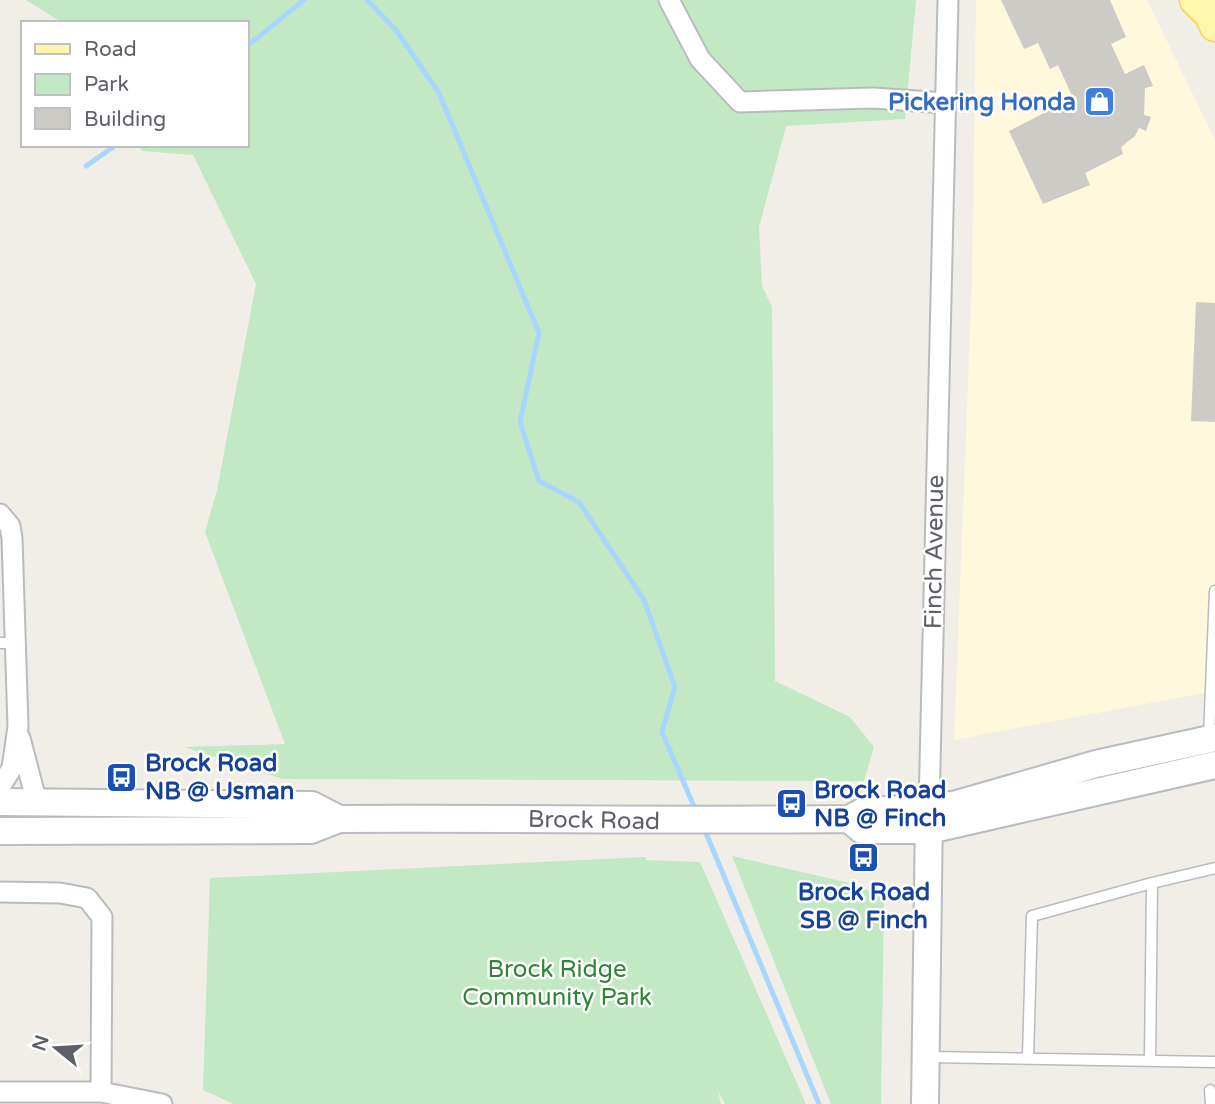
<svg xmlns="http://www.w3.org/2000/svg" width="1215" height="1104" font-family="'Varela Round',sans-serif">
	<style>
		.commercial { fill: #fff8dc }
		.green { fill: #c2e9c3 }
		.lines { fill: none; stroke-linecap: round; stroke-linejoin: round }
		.stream { stroke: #a7d6ff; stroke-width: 5 }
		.building { fill: #cdcbc5 }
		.service-casing { stroke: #b8bbc0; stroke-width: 13 }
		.minor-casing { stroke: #b8bbc0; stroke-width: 23 }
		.secondary-casing { stroke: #b9bcc2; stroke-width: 30 }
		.primary-casing { stroke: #f8d158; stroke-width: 33 }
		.service { stroke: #fff; stroke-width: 10 }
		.minor { stroke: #fff; stroke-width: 19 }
		.secondary { stroke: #fff; stroke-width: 26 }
		.primary { stroke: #fff5ac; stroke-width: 30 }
		.labels { text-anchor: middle; stroke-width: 5; stroke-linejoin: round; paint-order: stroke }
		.shop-label { font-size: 24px; font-weight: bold; fill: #366cbe; stroke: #fff; text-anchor: end }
		.street-label { font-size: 24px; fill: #5d6167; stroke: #fff }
		.transit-label { font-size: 24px; font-weight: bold; fill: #164399; stroke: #fff; text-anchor: start }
		.park-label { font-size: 24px; fill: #308338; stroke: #fff }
	</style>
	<rect width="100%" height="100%" fill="#f0eee6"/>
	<path class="commercial" d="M 976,0 L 1147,0 L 1215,140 L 1215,691 L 954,740 L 972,279 Z"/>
	<path class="green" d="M 26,0 L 916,0 L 905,119 L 786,126 L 759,227 L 762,286 L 772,307 L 775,681 L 850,717 L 874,747 L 864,781 L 283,779 L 184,747 L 285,744 L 205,532 L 217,490 L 256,284 L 193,155 L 142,151 L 139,145 L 247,145 L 247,23 L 63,23 Z
		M 732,856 L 854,884 L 884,898 L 881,1104 L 831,1104 Z
		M 645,857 L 646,860 L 700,862 L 806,1104 L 725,1104 L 718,1091 L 721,1104 L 234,1104 L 203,1090 L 210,878 Z"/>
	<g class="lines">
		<path class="stream" d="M 367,0 L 396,30 L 439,93 L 539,333 L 520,422 L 539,481 L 579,502 L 644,600 L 675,687 L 662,732 L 696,811
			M 247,46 L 304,0
			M 86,166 L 116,145
			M 703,826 L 819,1104"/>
	</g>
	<path class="building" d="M 1001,0 L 1110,0 L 1126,37 L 1111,44 L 1125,74 L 1144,65 L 1153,86 L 1145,88 L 1144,115 L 1151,117 L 1146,131 L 1139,128 L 1135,136 L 1121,147 L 1123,154 L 1085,173 L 1090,185 L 1043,204 L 1009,131 L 1073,98 L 1058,65 L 1050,69 L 1038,43 L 1024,49 Z
		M 1196,302 L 1215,303 L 1215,422 L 1191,421 Z"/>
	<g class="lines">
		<defs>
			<path id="service" d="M 0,643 L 16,643
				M 1209,737 L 1215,591
				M 929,1057 L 1215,1062
				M 1028,1058 L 1032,916 L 1152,883 L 1215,868
				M 1150,1061 L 1152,883
				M 1210,1090 L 1211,1104"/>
			<path id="minor" d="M 669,0 L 700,59 L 740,102 L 873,98 L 945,103
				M 0,514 L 10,526 L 12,538 L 18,727 L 12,768 L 0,787
				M 20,738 L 37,803
				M 929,808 L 948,0
				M 0,892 L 60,893 L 87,898 L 102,917 L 101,1092
				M 0,1092 L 101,1092 L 162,1104"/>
			<path id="secondary" d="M 0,802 L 312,805 L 339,819
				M 849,819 L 862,830 L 929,830 L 1215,765
				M 0,831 L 311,830 L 339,819 C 509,818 679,821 849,819 L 864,811 L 929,808 L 957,804 L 1096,764 L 1215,738
				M 925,1104 L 929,814"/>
			<path id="primary" d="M 1195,0 L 1210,15 L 1215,26"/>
		</defs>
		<use href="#service" class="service-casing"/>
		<use href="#minor" class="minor-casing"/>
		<use href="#secondary" class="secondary-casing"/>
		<use href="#primary" class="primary-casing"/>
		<use href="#service" class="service"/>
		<use href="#minor" class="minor"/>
		<use href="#secondary" class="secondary"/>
		<use href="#primary" class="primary"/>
	</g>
	<defs>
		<symbol id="shop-square" viewBox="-11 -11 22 22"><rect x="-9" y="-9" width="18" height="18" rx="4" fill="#3f7fe0" stroke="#fff"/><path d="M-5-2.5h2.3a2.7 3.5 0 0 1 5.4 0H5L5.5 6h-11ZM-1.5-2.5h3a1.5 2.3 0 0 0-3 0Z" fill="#fff"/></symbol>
		<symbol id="bus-square" viewBox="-11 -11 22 22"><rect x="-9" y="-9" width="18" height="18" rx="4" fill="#1a4fb4" stroke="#fff"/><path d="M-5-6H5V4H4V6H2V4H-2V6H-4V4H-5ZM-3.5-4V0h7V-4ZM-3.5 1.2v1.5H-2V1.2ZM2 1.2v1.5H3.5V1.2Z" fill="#fff"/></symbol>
	</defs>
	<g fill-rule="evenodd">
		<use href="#shop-square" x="1082" y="84" width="35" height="35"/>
		<use href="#bus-square" x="104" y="760" width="35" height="35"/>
		<use href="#bus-square" x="774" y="786" width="35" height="35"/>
		<use href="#bus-square" x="846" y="840" width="35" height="35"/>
	</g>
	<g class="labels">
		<g class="shop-label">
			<text x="1076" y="110">Pickering Honda</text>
		</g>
		<g class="street-label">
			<text transform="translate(934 552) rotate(-89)" y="8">Finch Avenue</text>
			<text transform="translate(594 820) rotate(1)" y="8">Brock Road</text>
		</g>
		<g class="transit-label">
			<text x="145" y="771">Brock Road<tspan x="145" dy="28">NB @ Usman</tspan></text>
			<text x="814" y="798">Brock Road<tspan x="814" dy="28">NB @ Finch</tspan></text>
			<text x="864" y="900" text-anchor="middle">Brock Road<tspan x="864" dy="28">SB @ Finch</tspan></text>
		</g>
		<g class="park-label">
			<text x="557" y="977">Brock Ridge<tspan x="557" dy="28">Community Park</tspan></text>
		</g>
	</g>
	<rect x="21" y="21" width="228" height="126" fill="#ffffff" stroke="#bec0c2" stroke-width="2"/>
	<rect x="35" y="44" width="35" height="10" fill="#fff5ac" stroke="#bec0c2" stroke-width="2"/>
	<text x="84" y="56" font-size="21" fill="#5d6167">Road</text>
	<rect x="35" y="74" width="35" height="21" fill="#c2e9c3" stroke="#bec0c2" stroke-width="2"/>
	<text x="84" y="91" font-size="21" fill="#5d6167">Park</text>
	<rect x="35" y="108" width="35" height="21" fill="#cdcbc5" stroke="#bec0c2" stroke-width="2"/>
	<text x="84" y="126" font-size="21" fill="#5d6167">Building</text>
	<g transform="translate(56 1048) rotate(288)" stroke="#ffffff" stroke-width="5" paint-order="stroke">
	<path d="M0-5L12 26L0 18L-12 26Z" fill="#5d6167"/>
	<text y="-10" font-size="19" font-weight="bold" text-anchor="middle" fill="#5d6167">N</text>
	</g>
</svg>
